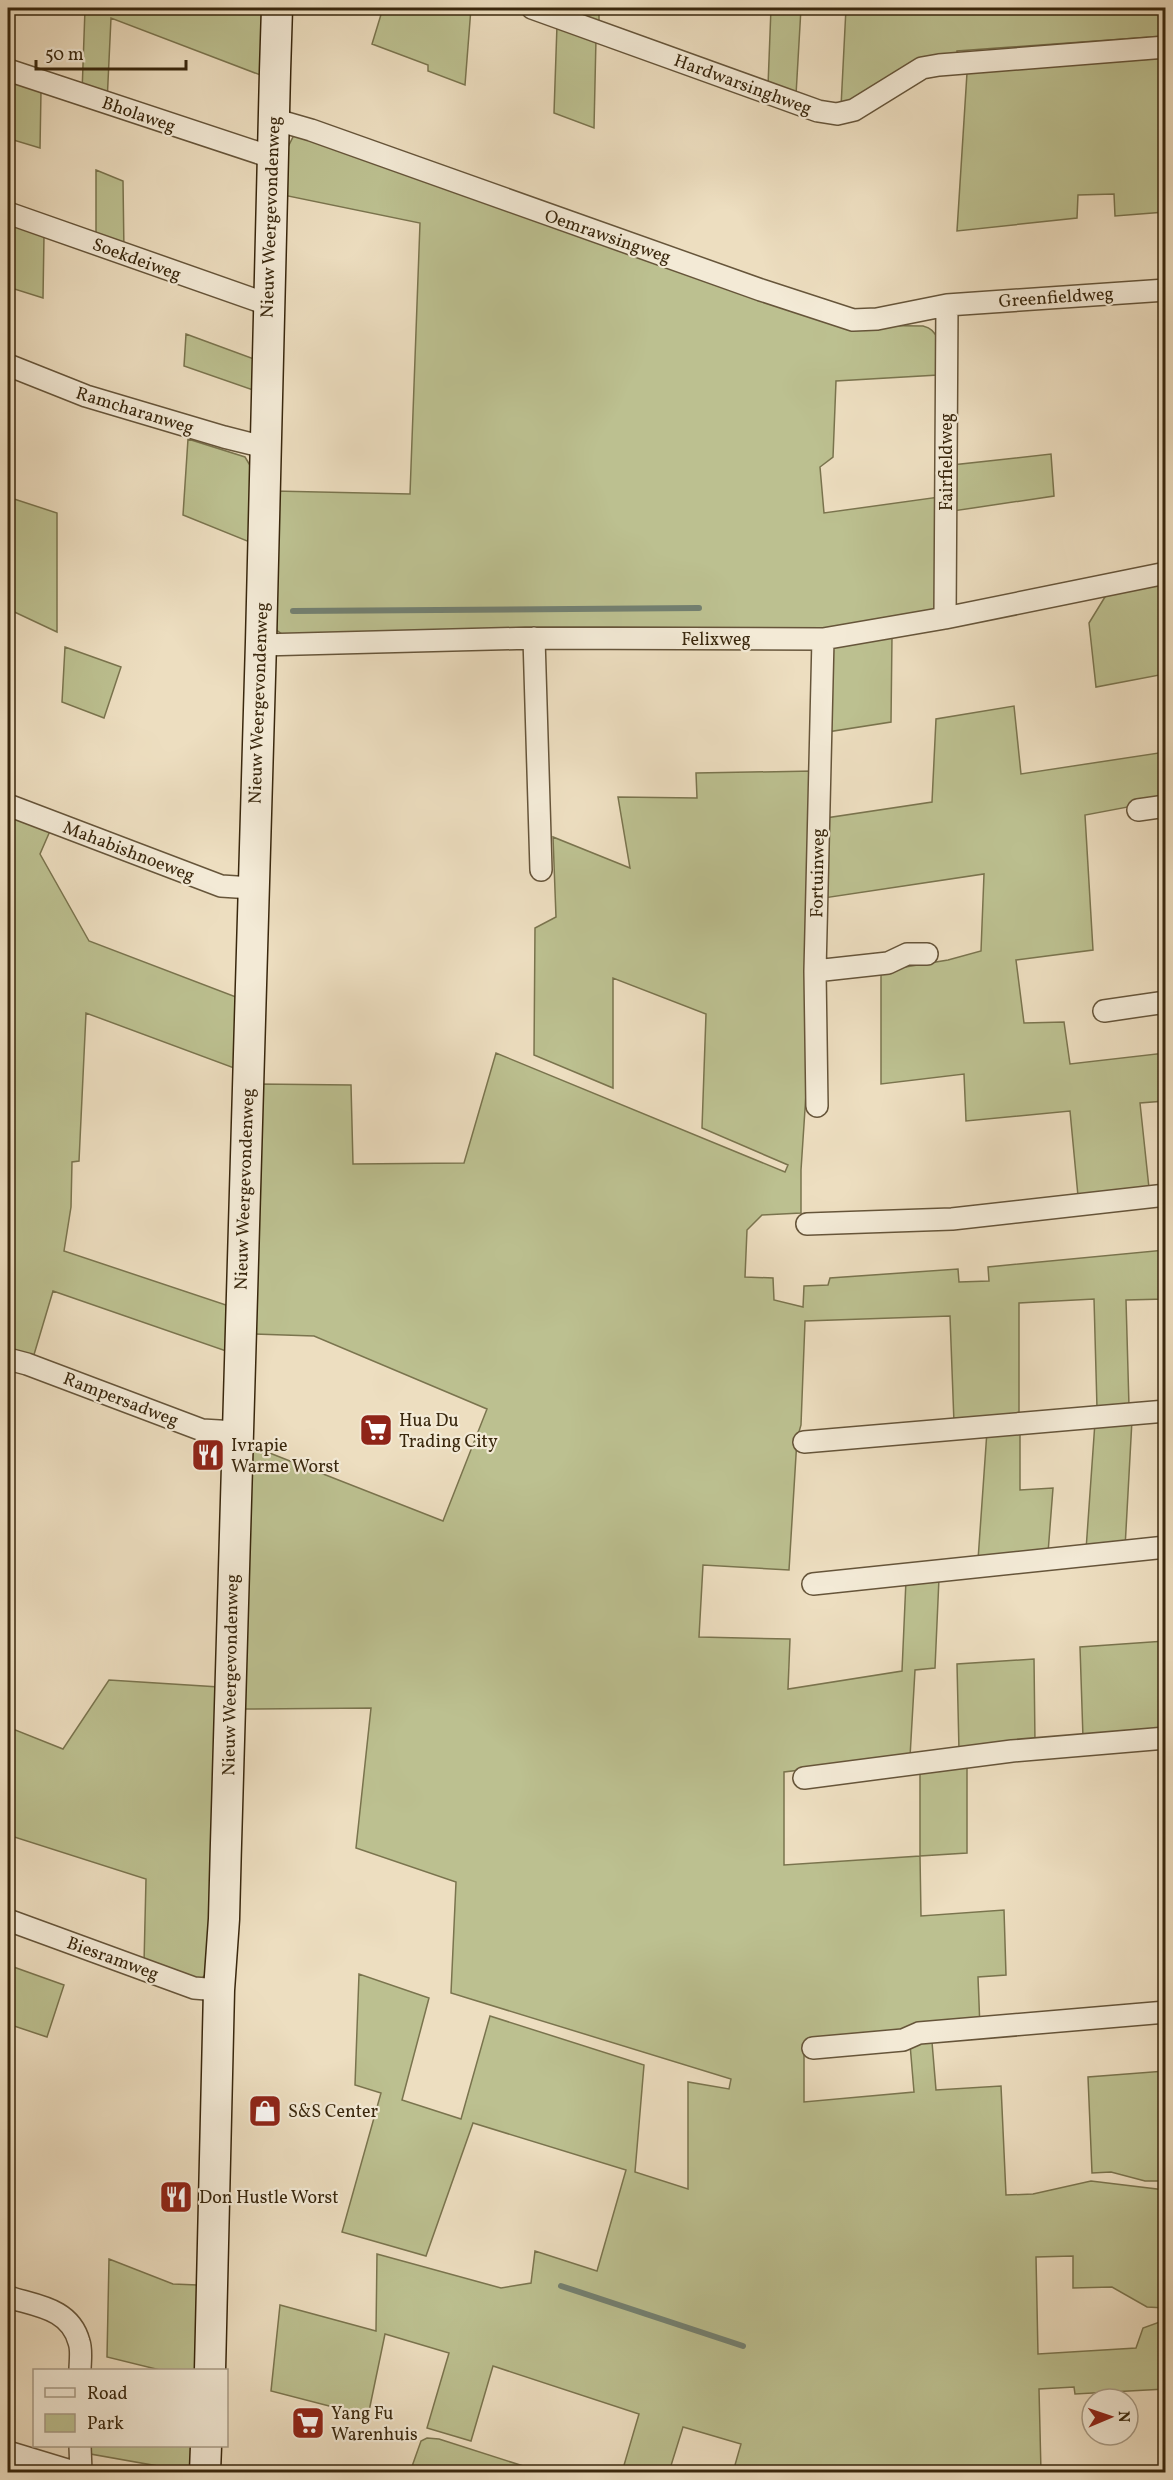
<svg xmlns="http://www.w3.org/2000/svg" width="1173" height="2480" font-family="Vollkorn,serif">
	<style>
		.green { fill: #bcc090; stroke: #7a744e; stroke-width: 1.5 }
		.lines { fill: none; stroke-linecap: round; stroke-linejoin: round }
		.stream { stroke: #738071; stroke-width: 6 }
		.street-casing { stroke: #66553a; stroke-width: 24 }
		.secondary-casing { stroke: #39270d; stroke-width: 33 }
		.street { stroke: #f3ead6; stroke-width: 21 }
		.secondary { stroke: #f3ead6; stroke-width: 30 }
		.labels { text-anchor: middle; stroke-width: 4.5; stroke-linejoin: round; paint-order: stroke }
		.street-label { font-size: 18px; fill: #39270d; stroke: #f3ead6 }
		.poi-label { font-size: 18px; fill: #39270d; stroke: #f3ead6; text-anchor: start }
	</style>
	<rect width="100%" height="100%" fill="#eddec0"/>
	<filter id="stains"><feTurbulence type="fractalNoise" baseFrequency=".00333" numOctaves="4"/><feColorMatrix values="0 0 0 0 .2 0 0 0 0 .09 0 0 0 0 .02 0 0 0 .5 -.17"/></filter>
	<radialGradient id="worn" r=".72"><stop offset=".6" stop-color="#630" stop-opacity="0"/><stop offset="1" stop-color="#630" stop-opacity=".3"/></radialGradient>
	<path class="green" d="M 82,8 L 247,8 L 262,10 L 265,15 L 263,76 L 111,18 L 107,103 L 82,93 L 85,9 Z
		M 383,8 L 471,8 L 465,85 L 428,71 L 428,65 L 372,44 Z
		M 562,8 L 599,8 L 599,23 Z
		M 771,8 L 801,8 L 796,95 L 768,86 Z
		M 846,8 L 1165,8 L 1165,36 L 957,51 L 957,57 L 841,107 Z
		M 557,25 L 596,38 L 594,128 L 554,113 Z
		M 1165,58 L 1165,212 L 1115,216 L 1114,194 L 1078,195 L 1077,218 L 957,231 L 967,73 Z
		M 10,81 L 41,91 L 40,148 L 10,139 Z
		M 302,133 L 840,325 L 923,326 C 945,331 938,356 938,375 L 836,381 L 833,457 L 820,467 L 824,513 L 939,497 L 935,609 L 832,631 L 282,634 L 275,629 L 274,491 L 410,494 L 420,223 L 283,195 L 285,153 L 294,135 Z
		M 96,170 L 123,181 L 124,253 L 96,241 Z
		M 8,222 L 44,235 L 43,298 L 8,287 Z
		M 186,334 L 254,359 L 253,390 L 184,366 Z
		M 188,439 L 245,457 L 251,467 L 252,543 L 183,515 Z
		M 1051,454 L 1054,496 L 953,511 L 952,465 Z
		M 8,497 L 57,513 L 57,632 L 8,609 Z
		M 1165,580 L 1165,674 L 1096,687 L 1089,623 L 1108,592 Z
		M 892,637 L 891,722 L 827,732 L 831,649 L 836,646 Z
		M 65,647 L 121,667 L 104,718 L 62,702 Z
		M 1014,706 L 1021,774 L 1165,752 L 1165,800 L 1085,815 L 1093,950 L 1016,960 L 1024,1023 L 1064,1022 L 1070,1064 L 1165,1053 L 1165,1101 L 1140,1103 L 1149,1188 L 1078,1196 L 1070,1111 L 966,1121 L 964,1074 L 881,1084 L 881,971 L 948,960 L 981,951 L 984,874 L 824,898 L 826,818 L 932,802 L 936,719 Z
		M 814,771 L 810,1033 L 801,1170 L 801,1213 L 762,1215 L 747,1230 L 745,1277 L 773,1278 L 774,1300 L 803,1307 L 804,1286 L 828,1285 L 830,1278 L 958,1269 L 959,1282 L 989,1281 L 988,1267 L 1165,1250 L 1165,1299 L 1126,1300 L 1129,1406 L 1097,1408 L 1094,1299 L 1019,1303 L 1019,1418 L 954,1423 L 950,1316 L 805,1321 L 801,1425 L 797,1439 L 789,1570 L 703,1565 L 699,1637 L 790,1639 L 788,1689 L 902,1671 L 906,1580 L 939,1578 L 935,1668 L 915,1670 L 910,1757 L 784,1772 L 784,1865 L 920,1856 L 920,1771 L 967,1765 L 967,1853 L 920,1856 L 921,1916 L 1004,1910 L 1006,1975 L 978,1977 L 980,2028 L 804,2045 L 804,2102 L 914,2092 L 910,2044 L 932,2042 L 936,2090 L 1001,2086 L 1006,2195 L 1033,2194 L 1091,2181 L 1165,2190 L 1165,2308 L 1147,2307 L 1112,2287 L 1073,2288 L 1073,2256 L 1036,2257 L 1038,2354 L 1136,2348 L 1143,2328 L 1165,2320 L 1165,2389 L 1075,2394 L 1074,2387 L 1039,2389 L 1041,2472 L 733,2472 L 741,2444 L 683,2427 L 669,2472 L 622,2472 L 639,2414 L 493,2366 L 471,2441 L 427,2428 L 449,2353 L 385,2334 L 368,2416 L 271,2391 L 280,2305 L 376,2331 L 377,2254 L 501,2288 L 531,2283 L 535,2251 L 597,2271 L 626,2170 L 473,2123 L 426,2256 L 342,2232 L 381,2093 L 355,2085 L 359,1974 L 429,1998 L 402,2100 L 461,2119 L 490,2016 L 644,2065 L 635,2172 L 688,2189 L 688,2082 L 729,2089 L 731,2079 L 451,1993 L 456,1882 L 356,1848 L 371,1708 L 242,1709 L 246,1449 L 262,1450 L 443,1521 L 487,1409 L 314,1336 L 252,1334 L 258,1084 L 351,1085 L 353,1164 L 464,1163 L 496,1053 L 785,1172 L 788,1165 L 702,1128 L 706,1014 L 613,978 L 613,1088 L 534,1055 L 535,928 L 556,917 L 553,837 L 630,868 L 618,797 L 697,798 L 696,773 Z
		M 8,816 L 50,831 L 40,854 L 89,941 L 236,997 L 234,1068 L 86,1013 L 79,1161 L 72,1162 L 71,1207 L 64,1251 L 226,1305 L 226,1351 L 53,1291 L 33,1358 L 8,1349 Z
		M 8,1365 L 12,1366 L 8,1449 Z
		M 1132,1420 L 1125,1548 L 1086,1550 L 1095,1422 Z
		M 1020,1429 L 1020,1490 L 1053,1488 L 1048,1553 L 978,1560 L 987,1431 Z
		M 1165,1641 L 1165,1731 L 1083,1738 L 1080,1647 Z
		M 1034,1659 L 1035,1743 L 959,1751 L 957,1664 Z
		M 109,1680 L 219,1687 L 208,1972 L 199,1981 L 144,1963 L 146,1879 L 8,1835 L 8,1727 L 63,1749 Z
		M 8,1965 L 64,1985 L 47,2037 L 8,2024 Z
		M 1165,2071 L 1165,2181 L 1145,2181 L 1111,2172 L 1092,2173 L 1088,2077 Z
		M 109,2259 L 173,2284 L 197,2285 L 195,2370 L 160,2370 L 107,2357 Z
		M 427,2438 L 439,2439 L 542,2472 L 410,2472 L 421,2441 Z
		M 85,2446 L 194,2446 L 192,2472 L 85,2453 Z"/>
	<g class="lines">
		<path class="stream" d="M 293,611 L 699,608
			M 561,2286 L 743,2346"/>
		<defs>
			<path id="street" d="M 532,8 L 818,111 L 837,114 L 854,110 L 922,68 L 939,65 L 1166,47
				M 8,70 L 271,157
				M 273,119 L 311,130 L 761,290 L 853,320 L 877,319 L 947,305 L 1166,290
				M 8,213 L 267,304
				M 8,365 L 86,396 L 224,437 L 264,447
				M 945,618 L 947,305
				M 534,638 L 541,870
				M 261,645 L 534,638 L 823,639 L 945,618 L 1166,573
				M 8,805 L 221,886 L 252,888
				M 1138,810 L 1166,806
				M 815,971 L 888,963 L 907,954 L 927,954
				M 1104,1011 L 1166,1002
				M 817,1106 L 815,971 L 823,639
				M 807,1224 L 952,1219 L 1166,1195
				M 8,1359 L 27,1364 L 202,1430 L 236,1432
				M 804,1442 L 1166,1411
				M 813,1584 L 1166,1547
				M 804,1778 L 1012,1751 L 1166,1738
				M 8,1920 L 194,1988 L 219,1990
				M 813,2048 L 903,2040 L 919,2033 L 1166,2012
				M 8,2297 C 36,2306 70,2308 79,2342 C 82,2350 80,2362 80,2370
				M 80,2446 L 81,2472
				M 8,2452 L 74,2472"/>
			<path id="secondary" d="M 210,2370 L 219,1990 L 224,1919 C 235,1493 248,1067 261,642 C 267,430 270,219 277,8
				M 205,2472 L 206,2446"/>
		</defs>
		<use href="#street" class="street-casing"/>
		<use href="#secondary" class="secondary-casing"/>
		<use href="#street" class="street"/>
		<use href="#secondary" class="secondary"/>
	</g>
	<defs>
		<symbol id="supermarket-square" viewBox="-11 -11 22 22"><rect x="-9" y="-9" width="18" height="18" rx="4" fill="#8f2418" stroke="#f3ead6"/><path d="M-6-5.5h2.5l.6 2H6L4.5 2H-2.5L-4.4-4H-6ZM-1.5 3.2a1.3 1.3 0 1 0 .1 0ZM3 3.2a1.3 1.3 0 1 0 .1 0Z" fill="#fff"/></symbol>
		<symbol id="restaurant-square" viewBox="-11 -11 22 22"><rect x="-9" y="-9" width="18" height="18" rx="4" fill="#8f2418" stroke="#f3ead6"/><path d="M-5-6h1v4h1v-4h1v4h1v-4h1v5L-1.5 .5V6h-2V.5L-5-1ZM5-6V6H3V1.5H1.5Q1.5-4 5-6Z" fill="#fff"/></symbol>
		<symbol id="shop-square" viewBox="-11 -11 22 22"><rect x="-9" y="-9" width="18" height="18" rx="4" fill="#8f2418" stroke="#f3ead6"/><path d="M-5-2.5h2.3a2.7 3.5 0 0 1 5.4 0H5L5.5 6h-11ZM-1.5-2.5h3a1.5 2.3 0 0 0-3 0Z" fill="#fff"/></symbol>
	</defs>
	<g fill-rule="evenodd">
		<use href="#supermarket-square" x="357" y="1411" width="38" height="38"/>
		<use href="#restaurant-square" x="189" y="1436" width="38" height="38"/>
		<use href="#shop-square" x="246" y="2092" width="38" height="38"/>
		<use href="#restaurant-square" x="157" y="2178" width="38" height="38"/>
		<use href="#supermarket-square" x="289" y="2404" width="38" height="38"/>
	</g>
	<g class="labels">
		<g class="street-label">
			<text transform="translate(743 84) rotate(20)" y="6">Hardwarsinghweg</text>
			<text transform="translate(139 114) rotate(19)" y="6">Bholaweg</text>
			<text transform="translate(270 217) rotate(-88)" y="6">Nieuw Weergevondenweg</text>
			<text transform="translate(608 236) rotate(19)" y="6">Oemrawsingweg</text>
			<text transform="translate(137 259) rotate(20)" y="6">Soekdeiweg</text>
			<text transform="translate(1056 297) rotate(-4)" y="6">Greenfieldweg</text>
			<text transform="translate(135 410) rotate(17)" y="6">Ramcharanweg</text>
			<text transform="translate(946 462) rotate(-90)" y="6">Fairfieldweg</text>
			<text x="716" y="645">Felixweg</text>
			<text transform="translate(258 703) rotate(-88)" y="6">Nieuw Weergevondenweg</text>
			<text transform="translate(129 851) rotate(21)" y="6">Mahabishnoeweg</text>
			<text transform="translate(817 873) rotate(-89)" y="6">Fortuinweg</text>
			<text transform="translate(244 1189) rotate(-88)" y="6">Nieuw Weergevondenweg</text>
			<text transform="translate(121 1399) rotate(21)" y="6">Rampersadweg</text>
			<text transform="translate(230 1675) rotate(-89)" y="6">Nieuw Weergevondenweg</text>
			<text transform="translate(113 1958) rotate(20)" y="6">Biesramweg</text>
		</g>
		<g class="poi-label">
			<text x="399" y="1426">Hua Du<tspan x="399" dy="21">Trading City</tspan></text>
			<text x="231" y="1451">Ivrapie<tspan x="231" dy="21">Warme Worst</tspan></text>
			<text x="288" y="2117">S&amp;S Center</text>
			<text x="199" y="2203">Don Hustle Worst</text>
			<text x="331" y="2419">Yang Fu<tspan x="331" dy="21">Warenhuis</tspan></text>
		</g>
	</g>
	<rect width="1173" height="2480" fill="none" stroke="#eddec0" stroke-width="30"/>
	<rect x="9" y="9" width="1155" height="2462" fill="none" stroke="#39270d" stroke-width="3"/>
	<rect x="15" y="15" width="1143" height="2450" fill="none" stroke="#39270d" stroke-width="1.5"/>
	<rect x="33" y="2369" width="195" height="78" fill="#f3ead6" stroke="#a99c86" stroke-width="1.5"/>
	<rect x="45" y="2388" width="30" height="9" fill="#f3ead6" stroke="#a99c86" stroke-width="1.5"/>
	<text x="87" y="2399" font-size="18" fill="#39270d">Road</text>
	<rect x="45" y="2414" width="30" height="18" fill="#bcc090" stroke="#a99c86" stroke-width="1.5"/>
	<text x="87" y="2429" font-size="18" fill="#39270d">Park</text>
	<g transform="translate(1110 2417) rotate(88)"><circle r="28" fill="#f3ead6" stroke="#a99c86" stroke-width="1.5"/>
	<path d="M0-4.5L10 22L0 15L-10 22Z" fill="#8f2418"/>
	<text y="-9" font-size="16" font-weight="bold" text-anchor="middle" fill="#39270d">N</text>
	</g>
	<path d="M36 60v9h150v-9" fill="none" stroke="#39270d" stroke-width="3"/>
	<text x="45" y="60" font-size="18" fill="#39270d" stroke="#f3ead6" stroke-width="4.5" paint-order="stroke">50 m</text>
	<rect width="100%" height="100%" filter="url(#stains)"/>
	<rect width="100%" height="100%" fill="url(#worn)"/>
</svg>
